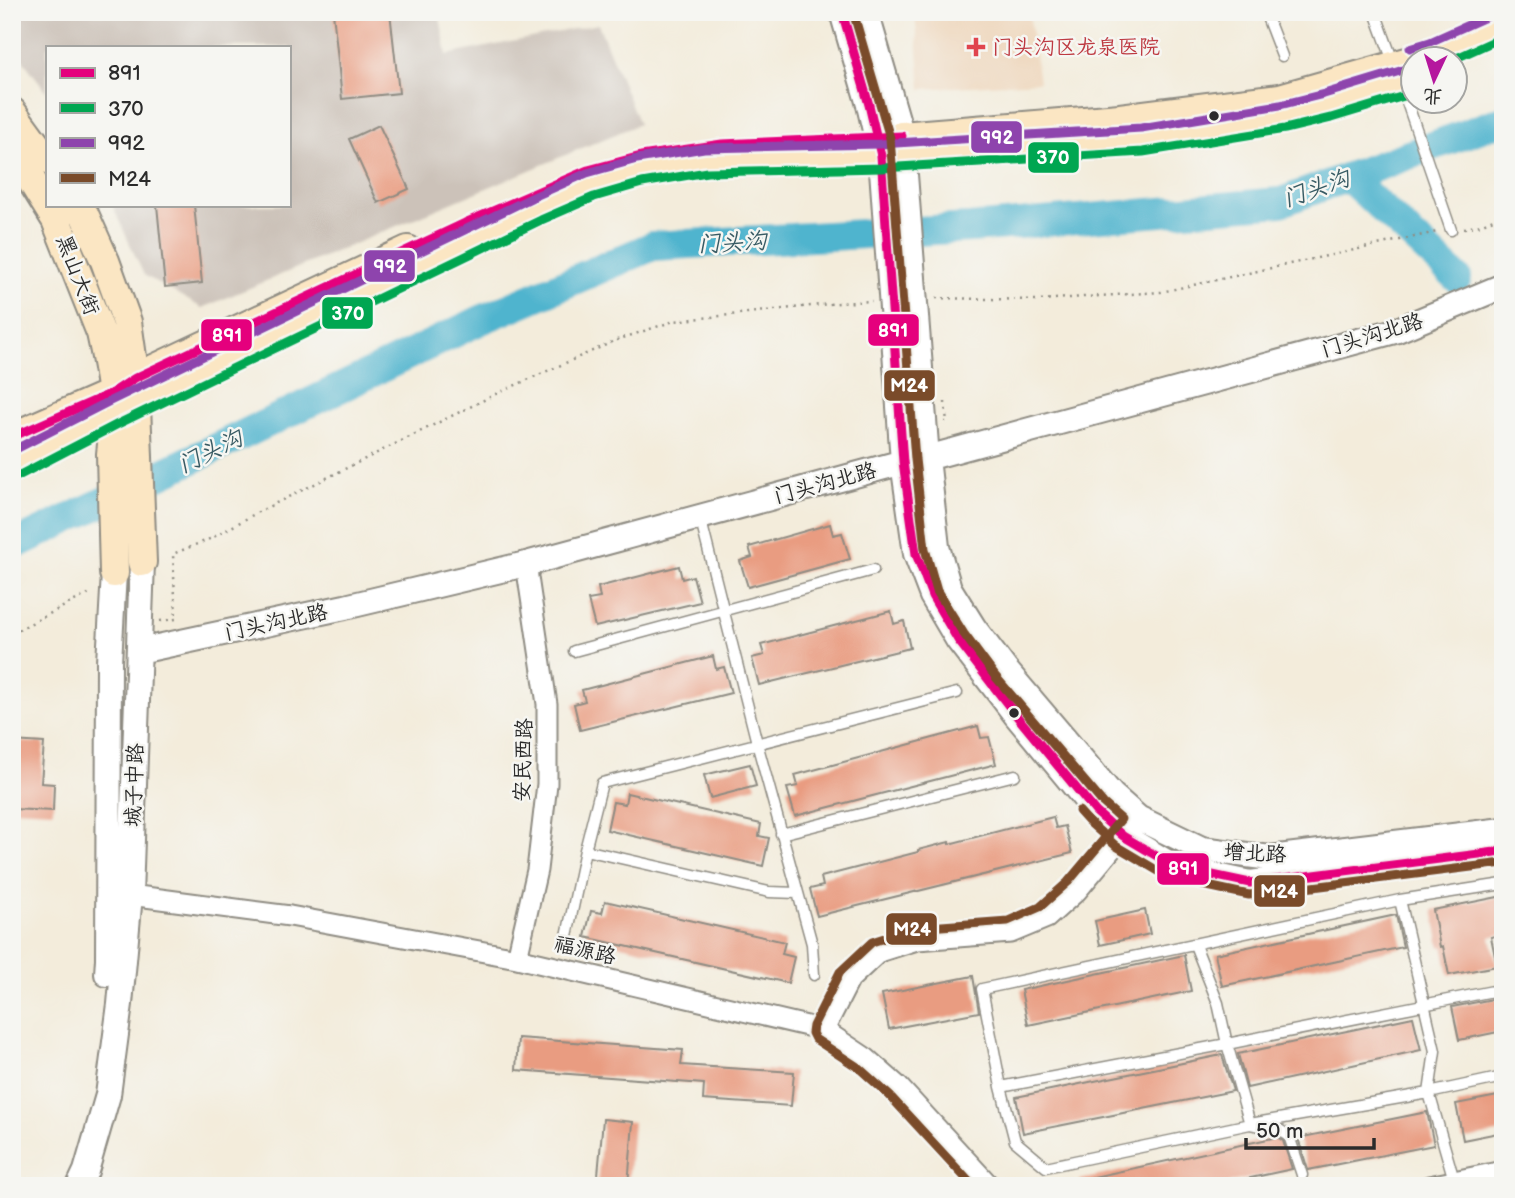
<svg xmlns="http://www.w3.org/2000/svg" width="1515" height="1198" font-family="'Balsamiq Sans','LXGW WenKai TC',sans-serif">
	<style>
		.built { fill: #eed6bb }
		.industrial { fill: #ccc2b9 }
		.lines { fill: none; stroke-linecap: round; stroke-linejoin: round }
		.river { stroke: #4fb4ce; stroke-width: 30 }
		.building { fill: #e99c81 }
		.service-casing { stroke: #8f8c83; stroke-width: 13 }
		.minor-casing { stroke: #8f8c83; stroke-width: 23 }
		.tertiary-casing { stroke: #8f8c83; stroke-width: 28 }
		.secondary-casing { stroke: #8f8c83; stroke-width: 32 }
		.path { stroke: #8f8c83; stroke-width: 2.5; stroke-dasharray: 2 5; stroke-linecap: butt }
		.service { stroke: #fff; stroke-width: 10 }
		.minor { stroke: #fff; stroke-width: 19 }
		.tertiary { stroke: #fff; stroke-width: 24 }
		.secondary { stroke: #fbe6c3; stroke-width: 28 }
		.bus-1-casing { stroke: #f6f6f2; stroke-width: 14 }
		.bus-2-casing { stroke: #f6f6f2; stroke-width: 14 }
		.bus-3-casing { stroke: #f6f6f2; stroke-width: 14 }
		.bus-4-casing { stroke: #f6f6f2; stroke-width: 14 }
		.bus-1 { stroke: #e5007d; stroke-width: 9 }
		.bus-2 { stroke: #00a651; stroke-width: 9 }
		.bus-3 { stroke: #8e44ad; stroke-width: 9 }
		.bus-4 { stroke: #7a4b2a; stroke-width: 9 }
		.health-dot { fill: #e0444e; stroke: #f6f6f2; stroke-width: 2.5 }
		.bus-dot { fill: #2b2b2b; stroke: #f6f6f2; stroke-width: 2.5 }
		.labels { text-anchor: middle; stroke-width: 5; stroke-linejoin: round; paint-order: stroke }
		.health-label { font-size: 21px; fill: #be3a42; stroke: #f6f6f2; text-anchor: start }
		.street-label { font-size: 21px; fill: #2b2b2b; stroke: #f6f6f2 }
		.water-label { font-size: 23px; font-style: italic; fill: #385b64; stroke: #f6f6f2 }
		.line-badge { stroke: #f6f6f2; stroke-width: 2.5 }
		.badge-label { font-size: 19px; text-anchor: middle; font-weight: bold; fill: #fff }
	</style>
	<rect width="100%" height="100%" fill="#f6f6f2"/>
	<filter id="ink" filterUnits="userSpaceOnUse"><feTurbulence type="fractalNoise" baseFrequency=".0143" numOctaves="2"/><feDisplacementMap in="SourceGraphic" scale="14" xChannelSelector="R" yChannelSelector="G"/><feConvolveMatrix kernelMatrix="1 2 1 2 8 2 1 2 1" color-interpolation-filters="sRGB"/></filter>
	<filter id="wash" filterUnits="userSpaceOnUse"><feTurbulence type="fractalNoise" baseFrequency=".00686" numOctaves="4" result="noise"/><feDisplacementMap in="SourceGraphic" scale="28" xChannelSelector="R" yChannelSelector="G"/><feGaussianBlur stdDeviation="1.57" result="paint"/><feColorMatrix in="noise" values="0 0 0 0 0 0 0 0 0 0 0 0 0 0 0 0 0 1.4 0 .05"/><feComposite in="paint" operator="in"/></filter>
	<g filter="url(#wash)">
		<rect width="100%" height="100%" fill="#f3ecdb"/>
		<path class="built" d="M 915,12 L 1029,12 L 1039,82 L 921,89 Z"/>
		<path class="industrial" d="M 12,12 L 439,12 L 447,55 L 598,24 L 639,124 L 202,308 L 144,275 L 112,205 L 289,205 L 289,47 L 47,47 L 47,92 L 12,46 Z"/>
		<g class="lines">
			<path class="river" d="M 1348,177 L 1457,278
				M 12,546 L 481,320 L 653,246 L 970,228 L 1281,202 L 1503,120"/>
		</g>
		<g id="blocks">
			<path class="building" d="M 333,12 L 390,12 L 399,93 L 342,99 Z
				M 379,125 L 409,189 L 378,203 L 349,139 Z
				M 157,205 L 194,205 L 202,283 L 165,287 Z
				M 830,524 L 833,535 L 842,533 L 850,559 L 748,587 L 740,561 L 752,557 L 749,547 Z
				M 679,566 L 682,579 L 693,576 L 700,602 L 595,627 L 588,600 L 600,598 L 598,587 Z
				M 891,611 L 894,624 L 904,621 L 910,648 L 759,685 L 752,658 L 764,655 L 761,645 Z
				M 713,656 L 716,669 L 724,667 L 731,693 L 580,730 L 574,704 L 585,701 L 582,690 Z
				M 978,726 L 981,738 L 989,737 L 996,764 L 795,816 L 787,788 L 798,786 L 795,775 Z
				M 12,741 L 44,743 L 41,783 L 54,784 L 53,811 L 12,809 Z
				M 750,764 L 756,786 L 710,798 L 704,775 Z
				M 627,793 L 761,824 L 759,836 L 769,838 L 763,866 L 607,830 L 613,802 L 625,804 Z
				M 1053,817 L 1056,828 L 1065,826 L 1072,853 L 817,916 L 810,889 L 823,886 L 821,877 L 918,852 L 918,850 L 949,842 L 949,844 Z
				M 1503,896 L 1503,934 L 1491,937 L 1497,966 L 1449,975 L 1443,946 L 1440,947 L 1433,910 Z
				M 605,901 L 785,942 L 782,954 L 794,957 L 788,983 L 585,937 L 591,911 L 602,913 Z
				M 1145,910 L 1150,934 L 1100,945 L 1095,921 Z
				M 1396,915 L 1403,947 L 1222,986 L 1215,954 Z
				M 1184,955 L 1191,991 L 1028,1025 L 1021,990 Z
				M 973,976 L 979,1012 L 889,1029 L 882,994 Z
				M 1503,997 L 1503,1031 L 1459,1040 L 1452,1007 Z
				M 1413,1017 L 1421,1050 L 1247,1088 L 1238,1054 Z
				M 518,1038 L 683,1050 L 681,1065 L 794,1072 L 791,1106 L 703,1100 L 704,1084 L 516,1070 Z
				M 1222,1055 L 1233,1091 L 1023,1133 L 1016,1097 Z
				M 1503,1095 L 1503,1132 L 1463,1140 L 1456,1104 Z
				M 1427,1112 L 1434,1145 L 1308,1170 L 1298,1138 Z
				M 603,1119 L 633,1122 L 628,1186 L 597,1186 Z
				M 1277,1137 L 1283,1141 L 1292,1169 L 1214,1186 L 1081,1186 L 1080,1180 Z"/>
		</g>
	</g>
	<g filter="url(#ink)">
		<use href="#blocks" fill-opacity="0" stroke="#8f8c83" stroke-width="2"/>
		<g class="lines">
			<defs>
				<path id="service" d="M 1265,12 L 1282,56
					M 1375,12 L 1394,64
					M 1401,85 L 1451,230
					M 700,517 L 757,743 L 812,944 L 814,975
					M 574,651 L 873,570
					M 781,834 L 1015,775
					M 585,850 L 769,892 L 797,893
					M 1503,884 L 1400,900 L 982,989 L 1001,1087 L 1015,1141 L 1046,1167 L 1250,1124 L 1429,1093 L 1503,1077
					M 1400,900 L 1435,1051 L 1429,1093 L 1454,1180
					M 567,936 L 585,850 L 602,783 L 957,693
					M 1195,945 L 1218,1003 L 1227,1044 L 1250,1124 L 1278,1129 L 1289,1136 L 1302,1175
					M 1001,1087 L 1227,1044 L 1503,989"/>
				<path id="minor" d="M 115,895 L 130,895 L 290,916 L 517,958 L 824,1030 L 866,1058 L 899,1087 L 990,1186
					M 517,958 L 537,870 L 547,784 L 547,704 L 526,564
					M 824,1030 L 850,979 L 879,952 L 917,940 L 1011,933 L 1047,918 L 1077,891 L 1131,826
					M 1429,1186 L 1503,1171"/>
				<path id="tertiary" d="M 842,12 L 869,105 L 881,156 L 903,462 L 916,554 L 932,596 L 958,640 L 1015,714 L 1096,812 L 1123,836 L 1175,867 L 1250,883 L 1503,851
					M 866,12 L 902,136 L 927,458 L 937,547 L 949,588 L 974,628 L 1005,669 L 1112,795 L 1138,818 L 1202,849 L 1270,858 L 1503,830
					M 139,651 L 345,607 L 526,564 L 903,462 L 927,458 L 1395,331 L 1503,286
					M 107,974 L 108,959 L 109,662 L 114,573
					M 79,1186 L 86,1171 L 108,1095 L 120,1004 L 130,895 L 142,562"/>
				<path id="secondary" d="M 1414,60 L 1434,54 L 1503,23
					M 12,112 L 47,160
					M 901,136 L 1120,118 L 1280,98 L 1414,60
					M 12,149 L 56,220 L 101,333 C 110,373 117,413 111,454 L 114,573
					M 78,205 L 84,214 L 105,261 L 127,322 L 135,378 L 142,562
					M 12,437 L 112,393 L 135,378 L 408,250
					M 12,465 L 113,413 L 536,209 L 590,185 L 639,171 L 706,160 L 881,156 L 1142,140 L 1282,117 L 1327,106 L 1414,80"/>
			</defs>
			<use href="#service" class="service-casing"/>
			<use href="#minor" class="minor-casing"/>
			<use href="#tertiary" class="tertiary-casing"/>
			<use href="#secondary" class="secondary-casing"/>
			<path class="path" d="M 1464,228 L 1481,225 L 1503,214
				M 936,298 L 1039,300 L 1161,292 L 1437,232
				M 945,402 L 947,422 L 945,422
				M 160,621 L 176,619 L 173,554 L 212,538 L 258,512 L 498,393 L 617,340 L 674,321 L 839,303 L 872,301
				M 12,633 L 90,593 L 90,596"/>
			<use href="#service" class="service"/>
			<use href="#minor" class="minor"/>
			<use href="#tertiary" class="tertiary"/>
			<use href="#secondary" class="secondary"/>
			<defs>
				<path id="bus-1" d="M 842,12 L 869,105 L 881,156 L 903,462 L 916,554 L 932,596 L 958,640 L 1015,714 L 1096,812 L 1123,836 L 1175,867 L 1250,883 L 1503,851
					M 12,437 L 112,393 L 135,378 L 465,223 L 588,170 L 641,156 L 722,144 L 902,136"/>
				<path id="bus-2" d="M 1452,60 L 1503,37
					M 18,476 L 118,424 L 541,220 L 594,197 L 642,183 L 707,172 L 882,168 L 1143,152 L 1285,129 L 1331,118 L 1414,93"/>
				<path id="bus-3" d="M 1410,48 L 1430,42 L 1497,12
					M 12,451 L 108,402 L 531,198 L 587,173 L 637,159 L 704,148 L 880,144 L 1141,128 L 1280,105 L 1324,94 L 1410,68"/>
				<path id="bus-4" d="M 854,15 L 890,138 L 915,459 L 925,549 L 937,591 L 964,634 L 995,676 L 1103,803 L 1121,819 L 1068,882 L 1040,907 L 1008,921 L 915,928 L 872,942 L 840,972 L 813,1026 L 812,1033 L 815,1039 L 859,1068 L 890,1096 L 973,1186
					M 1079,811 L 1088,821 L 1116,846 L 1170,878 L 1249,895 L 1503,863"/>
			</defs>
			<use href="#bus-1" class="bus-1-casing"/>
			<use href="#bus-2" class="bus-2-casing"/>
			<use href="#bus-3" class="bus-3-casing"/>
			<use href="#bus-4" class="bus-4-casing"/>
			<use href="#bus-1" class="bus-1"/>
			<use href="#bus-2" class="bus-2"/>
			<use href="#bus-3" class="bus-3"/>
			<use href="#bus-4" class="bus-4"/>
		</g>
	</g>
	<path class="health-dot" d="M972.5 36.5h7v7h7v7h-7v7h-7v-7h-7v-7h7z"/>
	<g class="bus-dot">
		<circle cx="1214" cy="116" r="6"/>
		<circle cx="1014" cy="713" r="6"/>
	</g>
	<g class="labels">
		<g class="health-label">
			<text x="992" y="54">门头沟区龙泉医院</text>
		</g>
		<g class="street-label">
			<text transform="translate(78 275) rotate(69)" y="7">黑山大街</text>
			<text transform="translate(1372 335) rotate(-17)" y="7">门头沟北路</text>
			<text transform="translate(825 483) rotate(-15)" y="7">门头沟北路</text>
			<text transform="translate(276 622) rotate(-12)" y="7">门头沟北路</text>
			<text transform="translate(523 760) rotate(-88)" y="7">安民西路</text>
			<text transform="translate(134 785) rotate(-88)" y="7">城子中路</text>
			<text transform="translate(1255 853) rotate(3)" y="7">增北路</text>
			<text transform="translate(585 950) rotate(13)" y="7">福源路</text>
		</g>
		<g class="water-label">
			<text transform="translate(1316 188) rotate(-19)" y="8">门头沟</text>
			<text transform="translate(732 242) rotate(-3)" y="8">门头沟</text>
			<text transform="translate(210 451) rotate(-26)" y="8">门头沟</text>
		</g>
	</g>
	<g class="line-badge">
		<rect x="970" y="120" width="53" height="34" rx="7" fill="#8e44ad"/>
		<rect x="1027" y="141" width="53" height="33" rx="7" fill="#00a651"/>
		<rect x="363" y="249" width="53" height="34" rx="7" fill="#8e44ad"/>
		<rect x="321" y="296" width="53" height="34" rx="7" fill="#00a651"/>
		<rect x="867" y="313" width="53" height="34" rx="7" fill="#e5007d"/>
		<rect x="200" y="318" width="53" height="34" rx="7" fill="#e5007d"/>
		<rect x="883" y="369" width="53" height="33" rx="7" fill="#7a4b2a"/>
		<rect x="1156" y="852" width="54" height="34" rx="7" fill="#e5007d"/>
		<rect x="1253" y="874" width="53" height="34" rx="7" fill="#7a4b2a"/>
		<rect x="885" y="912" width="53" height="34" rx="7" fill="#7a4b2a"/>
	</g>
	<g class="badge-label">
		<text x="997" y="144">992</text>
		<text x="1053" y="164">370</text>
		<text x="390" y="273">992</text>
		<text x="348" y="320">370</text>
		<text x="893" y="337">891</text>
		<text x="227" y="342">891</text>
		<text x="909" y="392">M24</text>
		<text x="1183" y="875">891</text>
		<text x="1279" y="898">M24</text>
		<text x="912" y="936">M24</text>
	</g>
	<rect width="1515" height="1198" fill="none" stroke="#f6f6f2" stroke-width="42"/>
	<rect x="46" y="46" width="245" height="161" fill="#f6f6f2" stroke="#a5a5a2" stroke-width="2"/>
	<rect x="60" y="68" width="35" height="10" fill="#e5007d" stroke="#a5a5a2" stroke-width="2"/>
	<text x="108" y="80" font-size="21" fill="#2b2b2b">891</text>
	<rect x="60" y="103" width="35" height="10" fill="#00a651" stroke="#a5a5a2" stroke-width="2"/>
	<text x="108" y="116" font-size="21" fill="#2b2b2b">370</text>
	<rect x="60" y="138" width="35" height="10" fill="#8e44ad" stroke="#a5a5a2" stroke-width="2"/>
	<text x="108" y="150" font-size="21" fill="#2b2b2b">992</text>
	<rect x="60" y="173" width="35" height="10" fill="#7a4b2a" stroke="#a5a5a2" stroke-width="2"/>
	<text x="108" y="186" font-size="21" fill="#2b2b2b">M24</text>
	<g transform="translate(1434 80) rotate(184)"><circle r="33" fill="#f6f6f2" stroke="#a5a5a2" stroke-width="2"/>
	<path d="M0-5L12 26L0 18L-12 26Z" fill="#b5179e"/>
	<text y="-10" font-size="19" font-weight="bold" text-anchor="middle" fill="#2b2b2b">北</text>
	</g>
	<path d="M1246 1138v10h128v-10" fill="none" stroke="#2b2b2b" stroke-width="3.5"/>
	<text x="1256" y="1138" font-size="21" fill="#2b2b2b" stroke="#f6f6f2" stroke-width="5" paint-order="stroke">50 m</text>
</svg>
